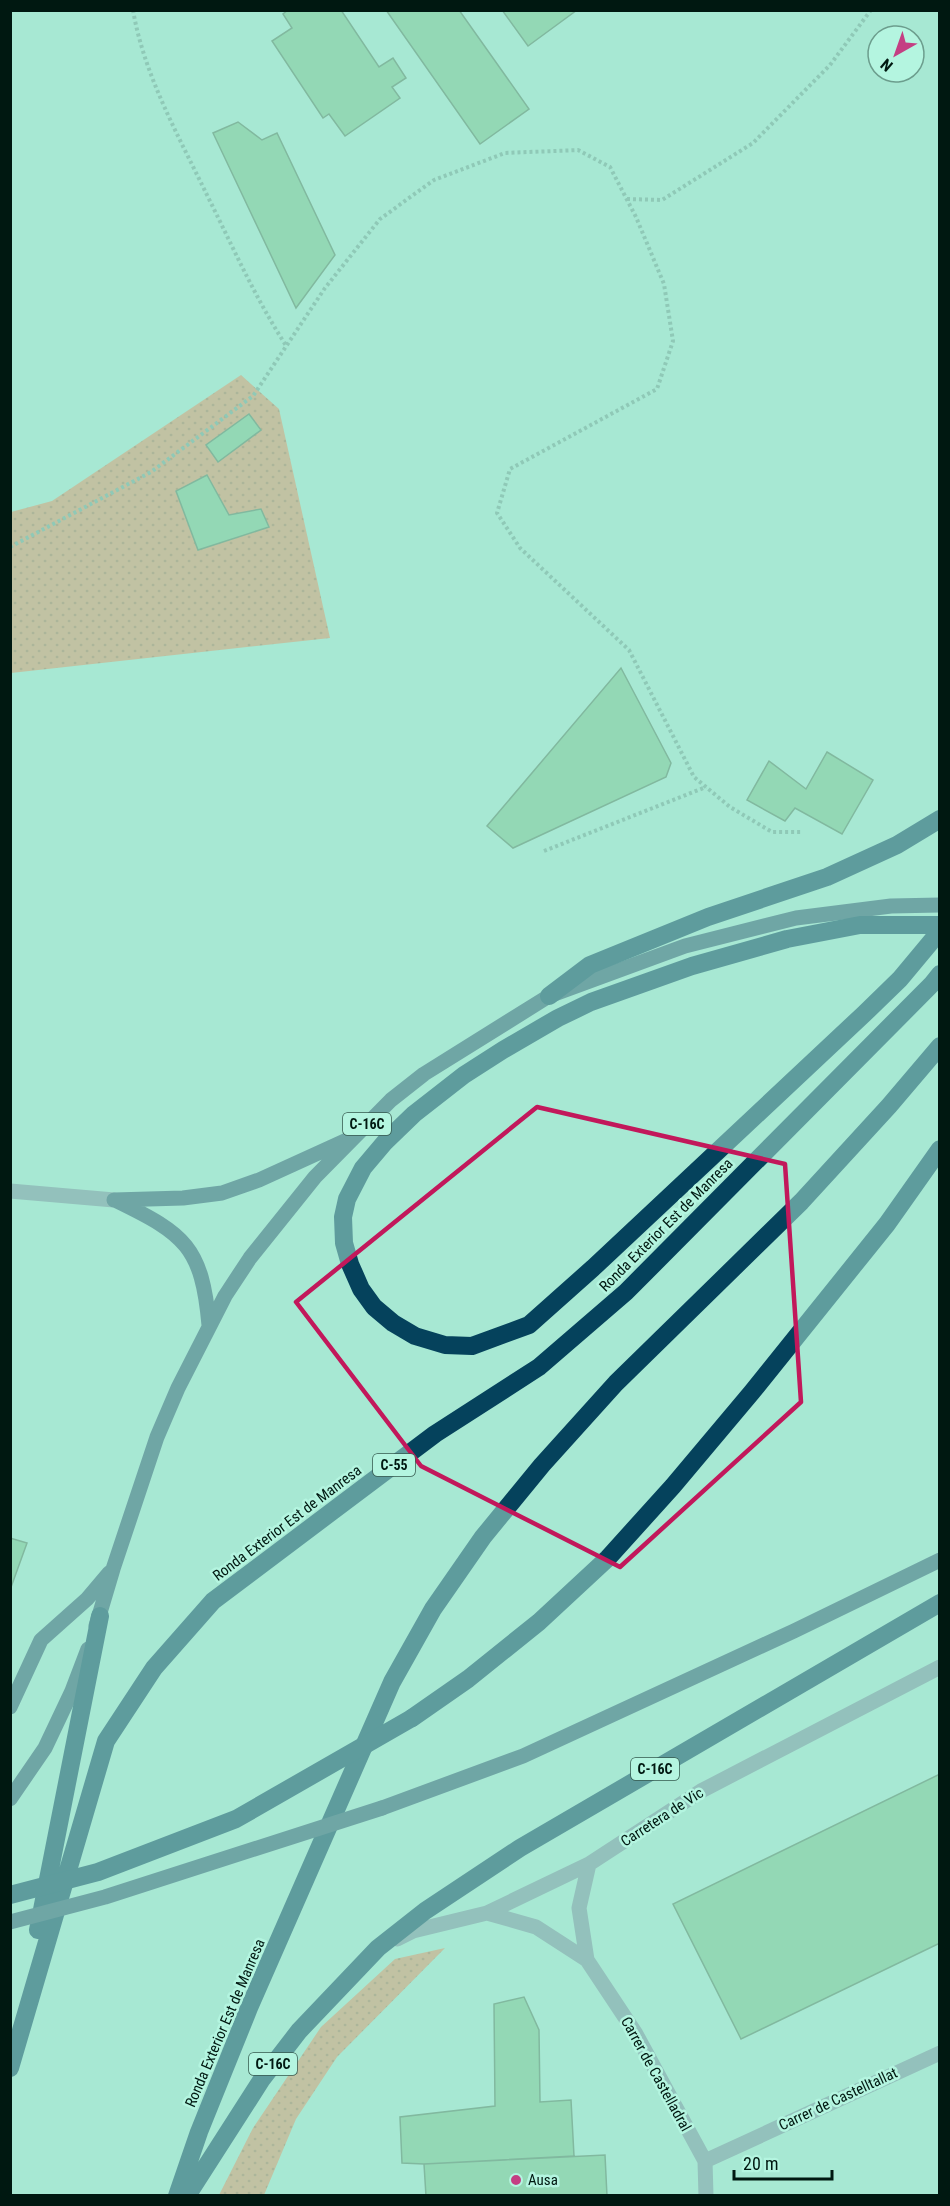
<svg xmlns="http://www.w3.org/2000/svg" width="950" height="2206" font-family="'Roboto Condensed',sans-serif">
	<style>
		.grass { fill: url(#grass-dots) }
		.building { fill: #7ac691; stroke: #538060; stroke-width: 1.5 }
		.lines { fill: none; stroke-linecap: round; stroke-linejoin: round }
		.path { stroke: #71a494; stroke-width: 4; stroke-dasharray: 3 3; stroke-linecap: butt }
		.minor { stroke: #7b929f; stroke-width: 15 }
		.major { stroke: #2c576e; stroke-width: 15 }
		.highway { stroke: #05425c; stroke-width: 18 }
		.major-bridge { stroke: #2c576e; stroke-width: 15 }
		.highway-bridge { stroke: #05425c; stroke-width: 18 }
		.marked { fill: none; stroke: #c2185b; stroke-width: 4.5; stroke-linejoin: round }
		.poi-dot { fill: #c43f83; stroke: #b4f5e0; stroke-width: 2 }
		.labels { text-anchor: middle; stroke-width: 5; stroke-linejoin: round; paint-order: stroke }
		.shield { fill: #b4f5e0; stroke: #365a4f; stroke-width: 1.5 }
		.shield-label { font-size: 14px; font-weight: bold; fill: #001811 }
		.street-label { font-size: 15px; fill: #001811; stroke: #b4f5e0 }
		.poi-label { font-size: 15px; fill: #001811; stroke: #b4f5e0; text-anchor: start }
	</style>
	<defs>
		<pattern id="grass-dots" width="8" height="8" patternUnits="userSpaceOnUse" patternTransform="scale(1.5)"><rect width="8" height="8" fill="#df9668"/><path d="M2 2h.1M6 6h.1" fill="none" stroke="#b27954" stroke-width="1.8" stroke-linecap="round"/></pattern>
	</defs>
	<rect width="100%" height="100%" fill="#a7e8d3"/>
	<path class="grass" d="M 241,375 L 279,409 L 330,638 L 11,673 L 11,512 L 52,501 Z
		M 445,1948 L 337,2057 L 296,2119 L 264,2195 L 219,2195 L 253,2128 L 321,2027 L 395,1959 Z"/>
	<path class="building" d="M 288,10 L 341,10 L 379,67 L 393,58 L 406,78 L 392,87 L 400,98 L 345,136 L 329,114 L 323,118 L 272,41 L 292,28 L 283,14 Z
		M 386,10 L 459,10 L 529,109 L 480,144 Z
		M 502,10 L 577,10 L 528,46 Z
		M 238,122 L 262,140 L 277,133 L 335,255 L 296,308 L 213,133 Z
		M 249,414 L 261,430 L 218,462 L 206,445 Z
		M 207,475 L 229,515 L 261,509 L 269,527 L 198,550 L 176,491 Z
		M 621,668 L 671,763 L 666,777 L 513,848 L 487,826 Z
		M 827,752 L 873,780 L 842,834 L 795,808 L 785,821 L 747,800 L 769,761 L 806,789 Z
		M 10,1538 L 27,1543 L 10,1590 Z
		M 940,1774 L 940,1943 L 741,2039 L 673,1904 Z
		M 524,1997 L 539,2030 L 540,2102 L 571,2100 L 574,2156 L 424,2164 L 402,2163 L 400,2117 L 495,2106 L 494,2004 Z
		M 605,2155 L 607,2196 L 426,2196 L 424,2164 Z"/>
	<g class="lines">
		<path class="path" d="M 133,10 C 144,75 178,135 206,193 C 232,245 255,298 287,347
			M 627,199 L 662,200 L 753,143 L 830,65 L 871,10
			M 10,547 L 151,472 L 253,396 L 325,288 L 380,219 L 434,180 L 505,153 L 578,150 L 610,167 L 636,217 L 664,284 L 673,341 L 657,389 L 510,469 L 497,513 L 520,548 L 629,650 L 694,777 L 730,807 L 772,832 L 802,832
			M 544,851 L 706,787"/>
		<path class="minor" d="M 10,1191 L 114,1200
			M 487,1913 L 536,1927 L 587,1960 L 636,2034 L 705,2161 L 706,2196
			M 397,1939 L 413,1931 L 487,1913 L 589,1864 L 701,1791 L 940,1667
			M 587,1960 L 579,1908 L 589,1864
			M 705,2161 L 940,2053"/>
		<path class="major" d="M 114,1200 L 183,1198 L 222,1193 L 259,1180 L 349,1139
			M 117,1201 C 185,1234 202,1247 209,1325
			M 96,1626 L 113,1569 L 157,1437 L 178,1388 L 225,1296 L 250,1258 L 315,1177 L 391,1100 L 424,1074 L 549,996 L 685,946 L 796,918 L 891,906 L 940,905
			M 10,1707 L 41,1640 L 87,1599 L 109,1573
			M 10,1799 L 45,1748 L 72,1691 L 88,1649
			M 382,1808 L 523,1756 L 794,1631 L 940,1560"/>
		<path class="highway" d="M 940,925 L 860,925 L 787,939 L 692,966 L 591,1002 L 558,1018 L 503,1050 L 464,1075 L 414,1114 L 385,1142 L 363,1168 L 347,1199 L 343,1217 L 344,1243 L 350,1264 L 361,1289 L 374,1307 L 393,1323 L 415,1336 L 445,1345 L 472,1346 L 529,1325 L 593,1268 L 864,1014 L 900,979 L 940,931
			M 549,996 L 590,965 L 708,917 L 827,877 L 897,845 L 940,819
			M 412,1718 L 468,1679 L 539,1622 L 608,1558 L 673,1486 L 752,1392 L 887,1224 L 940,1149
			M 38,1930 L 100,1616
			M 10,2068 L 106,1741 L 154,1668 L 213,1601 L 435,1434 L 539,1367 L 626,1292 L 932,984 L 940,974
			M 177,2196 L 199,2132 L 249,2008 L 392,1682 L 433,1609 L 483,1537 L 542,1465 L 616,1383 L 801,1202 L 889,1106 L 940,1046
			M 187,2196 L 262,2079 L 299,2031 L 378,1948 L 425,1911 L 520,1848 L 940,1603"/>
		<path class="major-bridge" d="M 10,1922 L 105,1897 L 382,1808"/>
		<path class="highway-bridge" d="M 10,1895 L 98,1872 L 236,1819 L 412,1718"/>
	</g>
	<path d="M0 0H950V2206H0ZM 537,1107 L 785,1164 L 801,1402 L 620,1567 L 421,1466 L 296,1302 Z" fill="#a7e8d3" fill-opacity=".55" fill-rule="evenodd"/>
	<path class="marked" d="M 537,1107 L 785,1164 L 801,1402 L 620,1567 L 421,1466 L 296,1302 Z"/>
	<circle class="poi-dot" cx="516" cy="2180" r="6"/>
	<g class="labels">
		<g class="shield">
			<rect x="343" y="1113" width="48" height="22" rx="4.5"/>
			<rect x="373" y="1454" width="42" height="22" rx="4.5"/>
			<rect x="631" y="1758" width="48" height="22" rx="4.5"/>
			<rect x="249" y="2053" width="48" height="22" rx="4.5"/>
		</g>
		<g class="shield-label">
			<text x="367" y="1129">C-16C</text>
			<text x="394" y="1470">C-55</text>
			<text x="655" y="1774">C-16C</text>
			<text x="273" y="2069">C-16C</text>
		</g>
		<g class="street-label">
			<text transform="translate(666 1225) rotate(-45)" y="5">Ronda Exterior Est de Manresa</text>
			<text transform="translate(287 1523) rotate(-37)" y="5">Ronda Exterior Est de Manresa</text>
			<text transform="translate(662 1817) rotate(-33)" y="5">Carretera de Vic</text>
			<text transform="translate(225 2023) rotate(-67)" y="5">Ronda Exterior Est de Manresa</text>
			<text transform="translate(656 2074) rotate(61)" y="5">Carrer de Castelladral</text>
			<text transform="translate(838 2099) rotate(-25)" y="5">Carrer de Castelltallat</text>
		</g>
		<g class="poi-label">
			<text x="528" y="2185">Ausa</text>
		</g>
	</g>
	<rect width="950" height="2206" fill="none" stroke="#001811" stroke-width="24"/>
	<g transform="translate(896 54) rotate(220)"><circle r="28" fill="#b4f5e0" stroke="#6c9d8d" stroke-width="1.5"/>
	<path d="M0-4.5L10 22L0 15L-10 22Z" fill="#c43f83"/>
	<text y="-9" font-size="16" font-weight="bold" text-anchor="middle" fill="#001811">N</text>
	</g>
	<path d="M734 2170v9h98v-9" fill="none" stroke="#001811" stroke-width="3"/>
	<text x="743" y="2170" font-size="18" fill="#001811" stroke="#b4f5e0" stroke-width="4.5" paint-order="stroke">20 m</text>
</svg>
